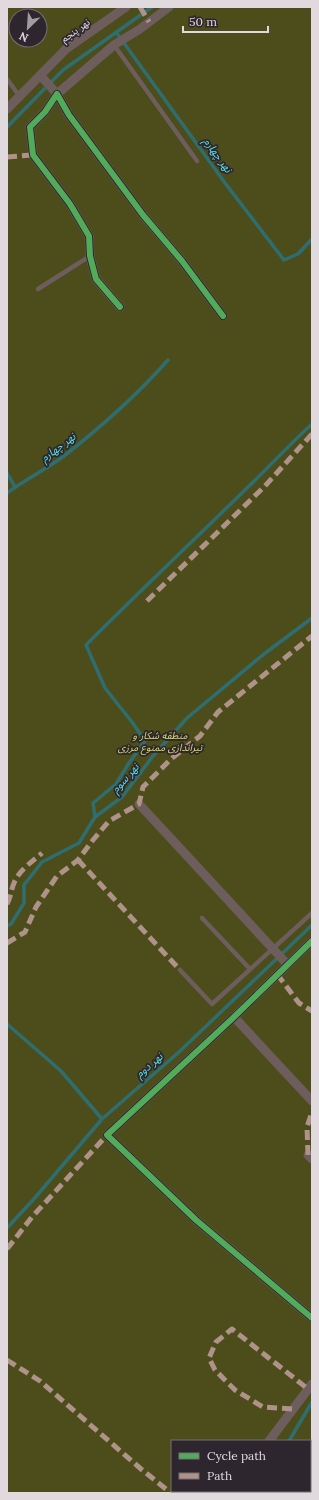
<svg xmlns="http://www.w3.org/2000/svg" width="319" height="1500" font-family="Lora,'Noto Sans Arabic',serif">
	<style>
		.green { fill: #4c4d1a; fill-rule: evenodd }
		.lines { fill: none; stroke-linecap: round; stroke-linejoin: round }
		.stream { stroke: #2f6e70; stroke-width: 3.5 }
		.service { stroke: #6d5d5d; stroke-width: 4.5 }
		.minor { stroke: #6d5d5d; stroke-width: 9 }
		.quiet { stroke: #af9288; stroke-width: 5; stroke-dasharray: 10 5; stroke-linecap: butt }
		.cycleway-casing { stroke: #2e262e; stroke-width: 8 }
		.cycleway { stroke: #51ab58; stroke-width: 6 }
		.labels { text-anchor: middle; stroke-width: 3.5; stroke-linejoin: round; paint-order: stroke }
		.street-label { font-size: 10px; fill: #e0dadf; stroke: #2e262e }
		.park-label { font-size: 10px; font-style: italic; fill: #d8db60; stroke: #2e262e }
		.water-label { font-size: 11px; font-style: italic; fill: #56dee3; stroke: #2e262e }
	</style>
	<rect width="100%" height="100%" fill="#2c282c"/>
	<path class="green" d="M 7,7 L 312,7 L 312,1493 L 7,1493 ZM 16,16 L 40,16 L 40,40 L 16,40 ZM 172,1441 L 310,1441 L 310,1491 L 172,1491 Z"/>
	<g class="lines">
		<path class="stream" d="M 116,32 L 225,183 L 284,260 L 298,254 L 312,239
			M 7,127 L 63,70 L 152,7
			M 7,473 L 15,487
			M 7,493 C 25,480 46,469 64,456 C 101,427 137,395 168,360
			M 95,817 L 93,803 L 116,784 L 129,763 L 145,741 L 132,722 L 105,688 L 86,645 C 139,592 193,541 247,488 C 269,467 289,445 312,424
			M 7,926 L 11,924 L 24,903 L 24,885 L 42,862 L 79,843 L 95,817 L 122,797 L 153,756 L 187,718 L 264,654 L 312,618
			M 7,1024 L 61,1071 L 102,1119
			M 7,1228 L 33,1200 L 102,1119 L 179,1052 L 312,925
			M 289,1441 L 312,1402
			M 251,1493 L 253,1491"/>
		<path class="service" d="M 114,45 L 197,161
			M 7,79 L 20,97
			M 38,289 L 90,256
			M 202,918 L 250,969
			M 180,970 L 212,1004 L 312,913"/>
		<path class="minor" d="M 41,76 L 57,94 L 114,45 L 140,29 L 169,7
			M 7,109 L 66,49 L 126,7
			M 120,307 L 96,279 L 90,256 L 89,236 L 70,204 L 33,155 L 30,127 L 45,112 L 57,94 L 69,115 L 143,215 L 182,261 L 223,316
			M 139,804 L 287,964
			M 312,941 L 234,1017 L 107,1135 L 196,1220 L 312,1318
			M 234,1017 L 312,1101
			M 308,1155 L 312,1159
			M 269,1441 L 312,1384
			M 228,1493 L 229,1491"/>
		<path class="quiet" d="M 140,7 L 149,22
			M 7,157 L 33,155
			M 147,601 L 265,486 L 312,434
			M 78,860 L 180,970
			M 7,904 C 11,897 11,890 14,883 C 19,870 32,862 42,853
			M 7,943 L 25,932 L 36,907 L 57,876 L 78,860 L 93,840 L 109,821 L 139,804 L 143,787 L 171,759 L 200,736 L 218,712 L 312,636
			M 277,974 L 299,1003 L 312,1011
			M 308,1155 L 307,1127 L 312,1112
			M 7,1249 L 32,1217 L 107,1135
			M 7,1360 L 40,1381 L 141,1469 L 171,1493
			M 292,1409 L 263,1407 L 235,1390 L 215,1370 L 209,1358 L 216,1342 L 232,1329 L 308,1389"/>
		<defs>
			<path id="cycleway" d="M 120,307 L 96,279 L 90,256 L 89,236 L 70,204 L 33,155 L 30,127 L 45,112 L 57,94 L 69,115 L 143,215 L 182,261 L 223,316
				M 312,941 L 234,1017 L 107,1135 L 196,1220 L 312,1318"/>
		</defs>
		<use href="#cycleway" class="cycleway-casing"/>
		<use href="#cycleway" class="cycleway"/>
	</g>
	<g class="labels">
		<g class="street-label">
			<text transform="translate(75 30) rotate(-36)" y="4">نهر پنجم</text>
		</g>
		<g class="park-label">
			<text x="160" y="739">منطقه شکار و<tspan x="160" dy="12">تیراندازی ممنوع مرزی</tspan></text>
		</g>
		<g class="water-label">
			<text transform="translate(218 155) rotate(54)" y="4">نهر چهارم</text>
			<text transform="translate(58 447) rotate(-37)" y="4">نهر چهارم</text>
			<text transform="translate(125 778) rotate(-49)" y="4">نهر سوم</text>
			<text transform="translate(149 1065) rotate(-41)" y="4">نهر دوم</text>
		</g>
	</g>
	<rect width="319" height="1500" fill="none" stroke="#e0dadf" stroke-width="16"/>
	<rect x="171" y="1440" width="140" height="52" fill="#2e262e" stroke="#756e75"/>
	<rect x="179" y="1453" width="20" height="6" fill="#51ab58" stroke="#756e75"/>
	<text x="207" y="1460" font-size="12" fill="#e0dadf">Cycle path</text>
	<rect x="179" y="1473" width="20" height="6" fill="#af9288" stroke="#756e75"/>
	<text x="207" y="1480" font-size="12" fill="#e0dadf">Path</text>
	<g transform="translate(28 28) rotate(205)"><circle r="19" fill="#2e262e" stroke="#756e75"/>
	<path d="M0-3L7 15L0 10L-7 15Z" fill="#a19ca0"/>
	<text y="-6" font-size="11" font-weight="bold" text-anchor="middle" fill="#e0dadf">N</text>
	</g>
	<path d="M183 26v6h85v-6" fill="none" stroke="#e0dadf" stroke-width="2"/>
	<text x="189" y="26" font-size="12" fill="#e0dadf" stroke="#2e262e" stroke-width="3" paint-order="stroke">50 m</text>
</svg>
